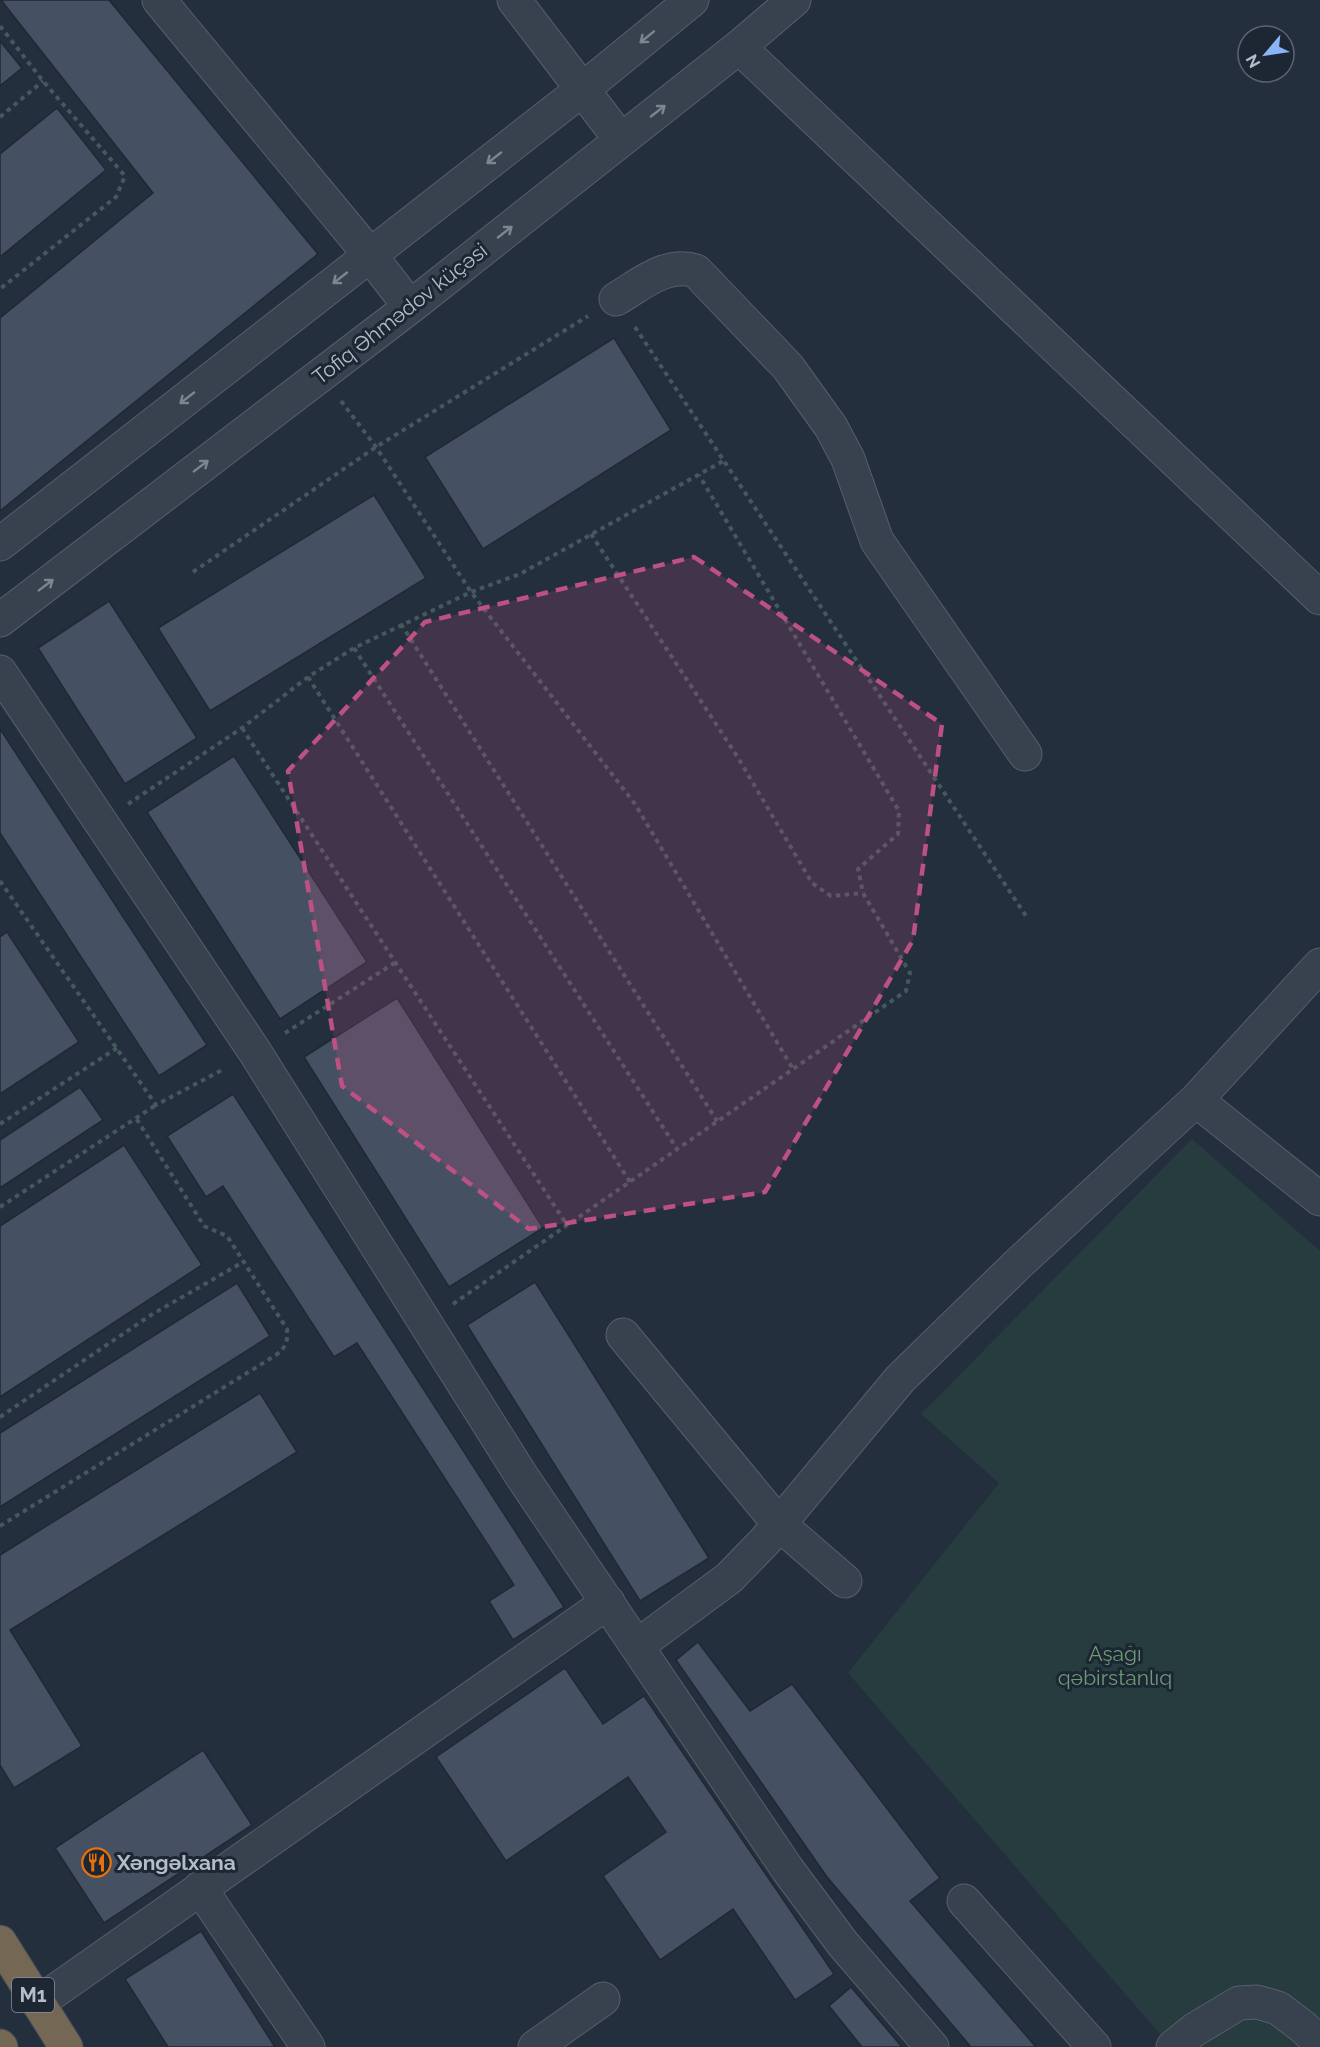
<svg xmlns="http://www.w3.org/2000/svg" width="1320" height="2047" font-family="Raleway,sans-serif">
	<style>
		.green { fill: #263c3f }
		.building { fill: #455162; stroke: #1f2835; stroke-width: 1.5 }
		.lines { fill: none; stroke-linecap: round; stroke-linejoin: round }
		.minor-casing { stroke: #565f6c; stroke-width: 35 }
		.highway-casing { stroke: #434c59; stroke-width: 35 }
		.path { stroke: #44595c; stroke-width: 4; stroke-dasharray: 4.5 4.5; stroke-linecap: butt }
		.minor { stroke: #38414e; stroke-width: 33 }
		.highway { stroke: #746855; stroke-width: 33 }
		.oneway { stroke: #7c8592 }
		.marked { fill: #bd5182; fill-opacity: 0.2; stroke: #bd5182; stroke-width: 4.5; stroke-dasharray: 12 8; stroke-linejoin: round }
		.labels { text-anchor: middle; stroke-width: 6; stroke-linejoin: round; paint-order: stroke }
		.shield { fill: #1d2633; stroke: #878f9c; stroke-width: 1.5 }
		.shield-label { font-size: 20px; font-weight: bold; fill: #b4bcc9 }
		.street-label { font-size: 21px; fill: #b4bcc9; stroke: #1d2633 }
		.park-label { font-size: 21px; fill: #6b9a76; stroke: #1d2633 }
		.poi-label { font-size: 21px; font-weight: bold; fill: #b4bcc9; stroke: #1d2633; text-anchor: start }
	</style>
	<rect width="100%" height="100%" fill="#242f3e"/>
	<path class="green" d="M 1192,1139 L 1320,1251 L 1320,2047 L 1171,2047 L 848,1673 L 999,1483 L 921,1414 Z"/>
	<path class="building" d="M 1,0 L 109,0 L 318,254 L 0,511 L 0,318 L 153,193 Z
		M 0,41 L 22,68 L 0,86 Z
		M 57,108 L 106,170 L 0,257 L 0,154 Z
		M 614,338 L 671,430 L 483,549 L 425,457 Z
		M 374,495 L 426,578 L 210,711 L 158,628 Z
		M 109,601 L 197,738 L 125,784 L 38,648 Z
		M 0,729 L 207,1045 L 159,1076 L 0,833 Z
		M 234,756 L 367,962 L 280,1019 L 147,812 Z
		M 7,932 L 79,1042 L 0,1094 L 0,937 Z
		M 397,998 L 543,1228 L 449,1287 L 304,1057 Z
		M 80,1087 L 103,1120 L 0,1188 L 0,1140 Z
		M 233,1094 L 564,1607 L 513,1640 L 489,1601 L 514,1585 L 357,1343 L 334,1357 L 223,1186 L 206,1197 L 167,1136 Z
		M 124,1145 L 202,1265 L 0,1397 L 0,1226 Z
		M 535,1282 L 709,1558 L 640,1601 L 467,1325 Z
		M 237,1283 L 270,1336 L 0,1507 L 0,1433 Z
		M 260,1393 L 297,1452 L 10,1630 L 82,1746 L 14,1788 L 0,1765 L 0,1555 Z
		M 698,1642 L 750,1711 L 792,1684 L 940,1878 L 910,1901 L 1036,2047 L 971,2047 L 827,1877 L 676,1660 Z
		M 565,1668 L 603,1724 L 644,1696 L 834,1974 L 795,2000 L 733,1909 L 660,1960 L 603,1876 L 666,1832 L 628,1777 L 506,1861 L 436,1757 Z
		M 203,1750 L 252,1825 L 104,1923 L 55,1848 Z
		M 201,1931 L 275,2047 L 168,2047 L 125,1979 Z
		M 851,1987 L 902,2047 L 862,2047 L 829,2006 Z"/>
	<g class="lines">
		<defs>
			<path id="minor" d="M 159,0 L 370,255 L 410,307
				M 514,0 L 621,140
				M 739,47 L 1320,598
				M 616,299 C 640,285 667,261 696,271 L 788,367 L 831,427 L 848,459 L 877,541 L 1025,754
				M 0,544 L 583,89 L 692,0
				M 0,620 L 410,307 L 739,47 L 794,0
				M 0,672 L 255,1052 L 521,1475 L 788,1870 L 843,1944 L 932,2047
				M 1196,1100 L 1320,1199
				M 623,1335 L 779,1524 L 845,1581
				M 637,1646 L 729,1578 L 765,1541 L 900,1379 L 1018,1264 L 1196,1100 L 1320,965
				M 200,1888 L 308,2047
				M 964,1901 L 1094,2047
				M 38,2003 L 608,1602
				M 535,2047 L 603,1999
				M 1173,2047 L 1194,2030 L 1239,2003 L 1257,2002 L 1278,2008 L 1303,2027 L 1320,2043"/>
			<path id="highway" d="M 0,1942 L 66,2047
				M 0,2046 L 1,2047"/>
		</defs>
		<use href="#minor" class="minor-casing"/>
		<use href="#highway" class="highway-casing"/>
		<path class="path" d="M 0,26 L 43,81 L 125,176 L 116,197 L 0,289
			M 0,117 L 43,81
			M 635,327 L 1026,916
			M 341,401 L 376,447 L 471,592 L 635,804 L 793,1069
			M 591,534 L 737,756 L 812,883 L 831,896 L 863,893
			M 193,572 L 376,447 L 588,316
			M 401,624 L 717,1121
			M 354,648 L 677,1149
			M 308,677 L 630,1182
			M 242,728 L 567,1225
			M 128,804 L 242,728 L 308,677 L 354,648 L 471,592 L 520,574 L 725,460
			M 0,881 L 156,1105 L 224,1069
			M 285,1033 L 396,962
			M 0,1124 L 117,1048
			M 0,1207 L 156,1105
			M 453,1304 L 906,991 L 910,973 L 863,893 L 858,869 L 898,834 L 899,811 L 699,475
			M 0,1417 L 151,1315 L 243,1262
			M 0,1526 L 276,1355 C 286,1347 288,1342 287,1329 L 227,1236 L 204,1226 L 136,1118"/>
		<use href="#minor" class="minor"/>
		<use href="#highway" class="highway"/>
	</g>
	<defs><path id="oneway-shaft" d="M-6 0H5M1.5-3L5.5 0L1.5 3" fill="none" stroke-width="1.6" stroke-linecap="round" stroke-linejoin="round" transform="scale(1.5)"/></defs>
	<g class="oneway">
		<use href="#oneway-shaft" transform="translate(647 37) rotate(141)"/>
		<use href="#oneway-shaft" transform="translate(658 111) rotate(-38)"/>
		<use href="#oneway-shaft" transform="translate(494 158) rotate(142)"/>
		<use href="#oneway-shaft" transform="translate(505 232) rotate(-38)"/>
		<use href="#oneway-shaft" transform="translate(340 278) rotate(142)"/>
		<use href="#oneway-shaft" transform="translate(187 398) rotate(142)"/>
		<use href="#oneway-shaft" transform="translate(201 466) rotate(-37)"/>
		<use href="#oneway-shaft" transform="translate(46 585) rotate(-37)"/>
	</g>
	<path class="marked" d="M 694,557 L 942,724 L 913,940 L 765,1192 L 529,1229 L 342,1086 L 288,771 L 425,622 Z"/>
	<defs>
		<symbol id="restaurant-ring" viewBox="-11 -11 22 22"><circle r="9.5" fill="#1d2633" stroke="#e8710a" stroke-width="1.5"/><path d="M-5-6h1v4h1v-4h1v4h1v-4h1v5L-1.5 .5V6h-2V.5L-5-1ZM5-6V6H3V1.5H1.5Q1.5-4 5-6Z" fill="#e8710a"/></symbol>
	</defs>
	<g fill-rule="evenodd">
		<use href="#restaurant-ring" x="80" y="1846" width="33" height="33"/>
	</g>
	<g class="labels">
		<rect class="shield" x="12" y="1978" width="42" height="34" rx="4.5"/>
		<g class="shield-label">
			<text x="33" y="2002">M1</text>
		</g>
		<g class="street-label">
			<text transform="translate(400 314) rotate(-38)" y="7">Tofiq Əhmədov küçəsi</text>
		</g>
		<g class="park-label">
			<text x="1115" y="1661">Aşağı<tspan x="1115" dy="24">qəbirstanlıq</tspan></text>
		</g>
		<g class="poi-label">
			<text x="117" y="1870">Xəngəlxana</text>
		</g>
	</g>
	<g transform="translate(1266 54) rotate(241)"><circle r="28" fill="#1d2633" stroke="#59626f" stroke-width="1.5"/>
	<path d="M0-4.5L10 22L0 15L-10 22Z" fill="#8ab4f8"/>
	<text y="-9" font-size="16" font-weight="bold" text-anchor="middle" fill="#b4bcc9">N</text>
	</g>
</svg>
